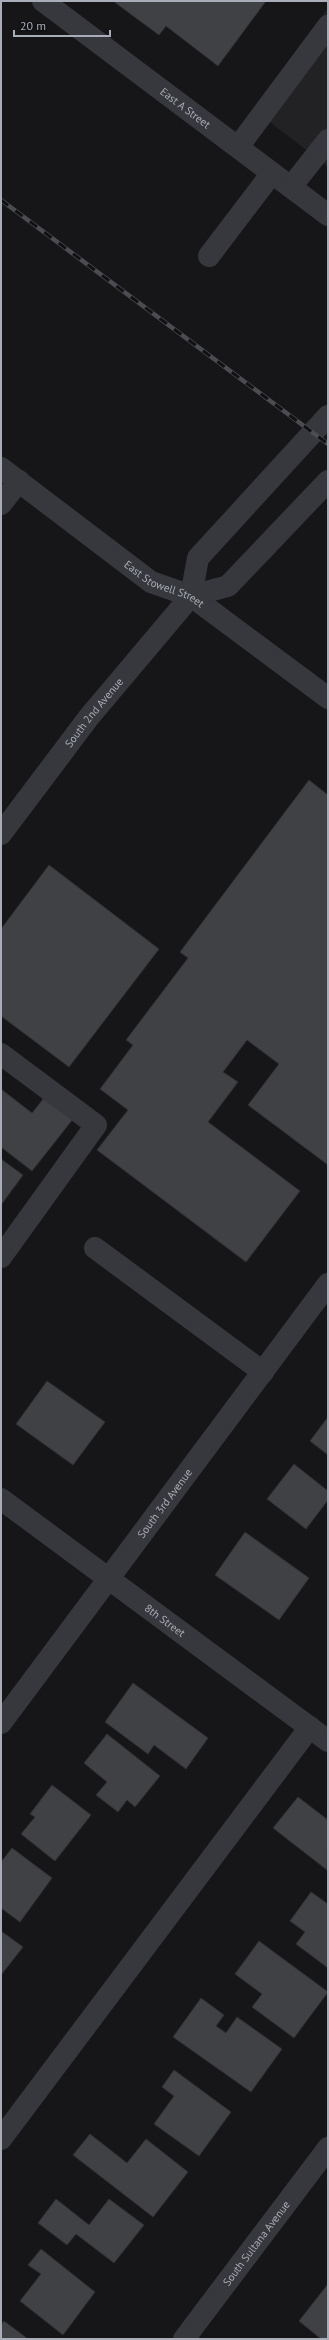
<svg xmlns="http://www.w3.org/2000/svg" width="329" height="2340" font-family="'PT Sans',sans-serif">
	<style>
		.built { fill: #222225 }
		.building { fill: #404145; stroke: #303034 }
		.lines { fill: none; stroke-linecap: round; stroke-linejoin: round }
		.minor { stroke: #37383d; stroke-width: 22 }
		.rail-casing { stroke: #4a4c52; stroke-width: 4.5 }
		.rail { stroke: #111113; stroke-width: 3; stroke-dasharray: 9; stroke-linecap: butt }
		.labels { text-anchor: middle; stroke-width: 3; stroke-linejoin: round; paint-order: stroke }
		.street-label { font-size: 11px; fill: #a8adb8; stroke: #111113 }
	</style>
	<rect width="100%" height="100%" fill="#161618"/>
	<path class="built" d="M 328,8 L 328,167 L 253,109 Z"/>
	<path class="building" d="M 113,1 L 266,1 L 218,66 L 166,26 L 159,35 Z
		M 309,780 L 328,795 L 328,1165 L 248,1105 L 279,1064 L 247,1040 L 223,1072 L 238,1082 L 208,1122 L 300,1191 L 246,1262 L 97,1150 L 128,1110 L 100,1089 L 133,1045 L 126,1040 L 188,958 L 180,952 Z
		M 49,865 L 159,949 L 69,1067 L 1,1016 L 1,929 Z
		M 1,1089 L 32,1113 L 44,1098 L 73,1119 L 32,1171 L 1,1147 Z
		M 1,1159 L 23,1175 L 1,1205 Z
		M 47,1381 L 105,1422 L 73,1465 L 16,1424 Z
		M 328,1417 L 328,1455 L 310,1441 Z
		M 294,1464 L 328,1491 L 328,1500 L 306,1529 L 267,1499 Z
		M 245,1532 L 309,1578 L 279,1620 L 215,1575 Z
		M 133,1683 L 208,1738 L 186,1769 L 154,1745 L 148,1754 L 105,1722 Z
		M 107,1734 L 160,1776 L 135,1807 L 127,1800 L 118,1812 L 96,1795 L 107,1782 L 84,1763 Z
		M 52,1785 L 91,1815 L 55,1861 L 21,1834 L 35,1817 L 30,1814 Z
		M 298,1797 L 328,1820 L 327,1870 L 273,1828 Z
		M 12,1848 L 52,1878 L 20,1922 L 1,1908 L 1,1862 Z
		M 311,1892 L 328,1904 L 328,1968 L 296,1944 L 305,1932 L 290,1921 Z
		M 1,1931 L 23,1947 L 1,1975 Z
		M 259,1941 L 328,1992 L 294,2038 L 252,2007 L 262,1994 L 235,1974 Z
		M 201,1998 L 224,2015 L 216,2026 L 226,2033 L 237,2017 L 282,2049 L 251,2092 L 173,2037 Z
		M 174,2070 L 231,2112 L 199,2156 L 154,2124 L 174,2096 L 162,2087 Z
		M 90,2134 L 127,2163 L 146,2139 L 188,2172 L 153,2217 L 73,2155 Z
		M 56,2199 L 89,2225 L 109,2199 L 144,2225 L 114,2263 L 76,2234 L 67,2245 L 38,2223 Z
		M 41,2249 L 95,2292 L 63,2335 L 20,2301 L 41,2274 L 28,2265 Z
		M 328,2284 L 328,2339 L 321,2339 L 299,2321 Z
		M 4,2321 L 28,2339 L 1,2339 L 1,2325 Z"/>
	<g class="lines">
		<g class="minor">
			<path id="s1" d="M 43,1 L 328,215"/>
			<path d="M 238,147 L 328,26"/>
			<path d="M 291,187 L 328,140"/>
			<path d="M 209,256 L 272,173"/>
			<path id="s2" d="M 1,468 L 151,582 L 191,596 L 328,698"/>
			<path d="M 1,504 L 19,481"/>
			<path d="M 191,596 L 228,586 L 328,481"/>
			<path id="s3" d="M 1,834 L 89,717 L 191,596 L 198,558 L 328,416"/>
			<path d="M 1,1054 L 96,1125 L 1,1257"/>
			<path d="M 95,1248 L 263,1372"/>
			<path id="s4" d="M 1,1499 L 328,1741"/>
			<path id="s5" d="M 1,1723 L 328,1284"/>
			<path d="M 1,2139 L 310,1727"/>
			<path id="s6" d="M 184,2339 L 328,2148"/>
		</g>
		<defs>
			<path id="rail" d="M 1,200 L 328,444"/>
		</defs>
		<use href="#rail" class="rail-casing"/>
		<use href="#rail" class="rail"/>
	</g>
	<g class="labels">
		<g class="street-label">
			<text dy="4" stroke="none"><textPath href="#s1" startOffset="178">East A Street</textPath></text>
			<text dy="4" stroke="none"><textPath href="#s2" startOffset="201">East Stowell Street</textPath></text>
			<text dy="4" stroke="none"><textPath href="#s3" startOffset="153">South 2nd Avenue</textPath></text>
			<text dy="4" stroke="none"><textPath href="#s5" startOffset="274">South 3rd Avenue</textPath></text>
			<text dy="4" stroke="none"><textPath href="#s4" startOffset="204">8th Street</textPath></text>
			<text dy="4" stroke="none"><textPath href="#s6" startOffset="120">South Sultana Avenue</textPath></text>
		</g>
	</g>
	<rect width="329" height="2340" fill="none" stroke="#a8adb8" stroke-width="4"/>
	<path d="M14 30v6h96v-6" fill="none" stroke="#a8adb8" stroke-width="2"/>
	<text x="20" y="30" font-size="12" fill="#a8adb8" stroke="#111113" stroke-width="3" paint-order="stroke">20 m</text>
</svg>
